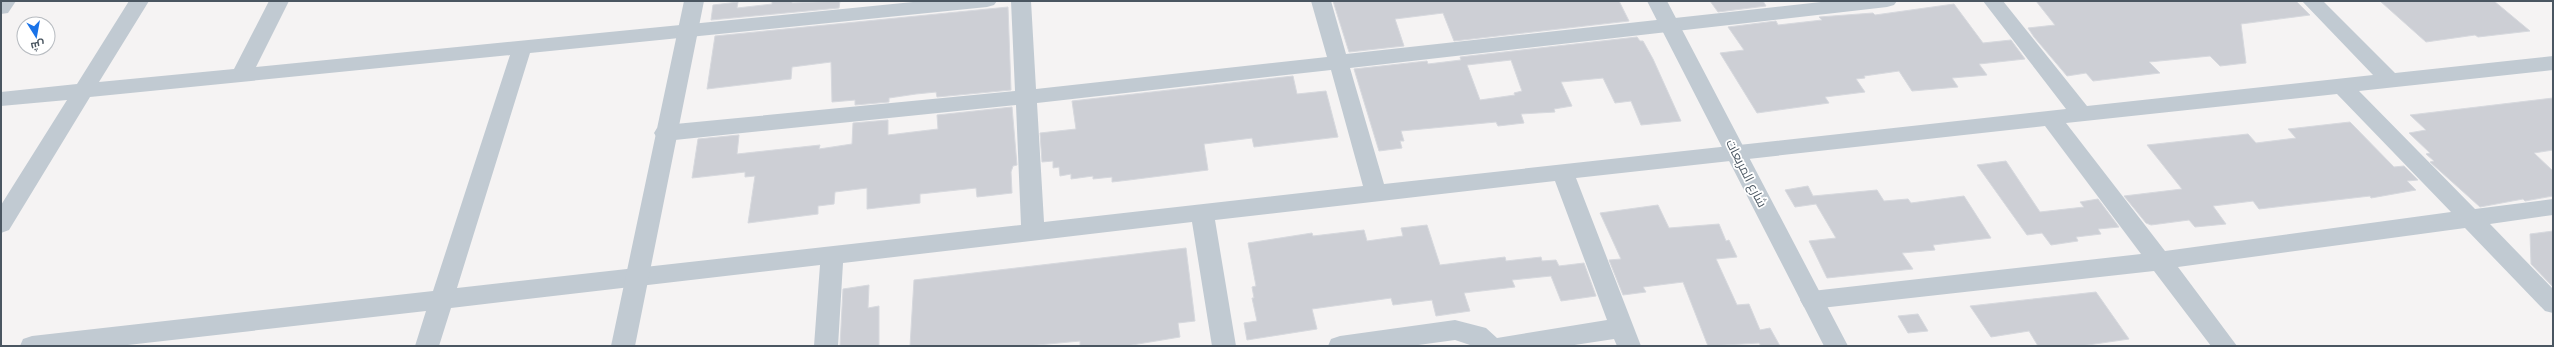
<svg xmlns="http://www.w3.org/2000/svg" width="2554" height="347" font-family="Arial,Cairo,sans-serif">
	<style>
		.building { fill: #cdcfd5; stroke: #d7d9de; fill-rule: evenodd }
		.lines { fill: none; stroke-linecap: round; stroke-linejoin: round }
		.minor { fill: #c1cad2; fill-rule: evenodd }
		.tertiary { fill: #c1cad2; fill-rule: evenodd }
		.labels { text-anchor: middle; stroke-width: 3.5; stroke-linejoin: round; paint-order: stroke }
		.street-label { font-size: 13px; fill: #4a5661; stroke: #fff }
	</style>
	<rect width="100%" height="100%" fill="#f5f3f3"/>
	<path class="building" d="M 772,1 L 792,1 L 792,3 L 840,1 L 839,8 L 711,20 L 713,5 L 738,2 L 737,8 L 772,4 Z
		M 1333,1 L 1619,1 L 1629,21 L 1454,41 L 1443,13 L 1395,19 L 1404,46 L 1349,52 Z
		M 1710,1 L 1763,1 L 1766,6 L 1718,12 Z
		M 2036,1 L 2296,1 L 2310,15 L 2241,24 L 2246,63 L 2220,66 L 2210,56 L 2149,62 L 2160,73 L 2093,81 L 2086,73 L 2067,76 L 2034,37 L 2028,28 L 2055,25 Z
		M 2380,1 L 2494,1 L 2530,31 L 2478,37 L 2475,35 L 2426,42 Z
		M 1954,4 L 1983,43 L 2011,40 L 2025,59 L 1979,64 L 1987,75 L 1952,78 L 1958,87 L 1912,91 L 1899,71 L 1864,76 L 1865,78 L 1856,79 L 1865,92 L 1825,97 L 1829,103 L 1757,113 L 1720,53 L 1744,50 L 1728,27 L 1776,21 L 1778,25 L 1822,20 L 1819,17 L 1873,13 L 1875,15 Z
		M 1008,7 L 1011,90 L 937,97 L 936,92 L 916,94 L 889,98 L 889,102 L 855,105 L 855,100 L 832,102 L 831,62 L 792,67 L 791,79 L 707,89 L 715,36 Z
		M 1637,37 L 1640,41 L 1643,41 L 1653,59 L 1681,121 L 1641,125 L 1631,101 L 1615,103 L 1603,78 L 1561,82 L 1572,106 L 1554,109 L 1555,112 L 1521,114 L 1524,123 L 1498,126 L 1496,122 L 1401,131 L 1404,141 L 1400,141 L 1402,148 L 1379,151 L 1354,69 L 1427,61 L 1428,64 L 1461,60 L 1460,57 ZM 1511,60 L 1522,91 L 1514,93 L 1515,95 L 1480,100 L 1467,65 Z
		M 1293,76 L 1297,94 L 1326,91 L 1338,137 L 1254,147 L 1252,138 L 1204,144 L 1208,170 L 1129,180 L 1112,182 L 1112,177 L 1093,179 L 1093,176 L 1071,179 L 1071,174 L 1060,176 L 1059,167 L 1053,168 L 1053,161 L 1042,162 L 1040,133 L 1076,129 L 1072,101 Z
		M 2553,98 L 2553,150 L 2534,153 L 2553,171 L 2553,196 L 2525,201 L 2523,199 L 2480,207 L 2430,162 L 2434,161 L 2426,154 L 2430,153 L 2409,133 L 2426,130 L 2410,115 Z
		M 1012,107 L 1017,165 L 1013,166 L 1011,172 L 1012,193 L 977,197 L 976,188 L 920,194 L 920,203 L 867,209 L 867,188 L 835,192 L 834,204 L 818,206 L 818,214 L 748,223 L 755,176 L 745,177 L 745,172 L 692,178 L 698,139 L 739,135 L 737,154 L 820,145 L 819,149 L 852,144 L 853,123 L 888,120 L 888,135 L 938,129 L 937,115 Z
		M 2350,122 L 2394,167 L 2404,166 L 2418,180 L 2407,181 L 2416,190 L 2371,198 L 2370,196 L 2259,209 L 2253,201 L 2213,206 L 2226,224 L 2195,227 L 2189,220 L 2151,225 L 2146,223 L 2124,196 L 2182,189 L 2147,145 L 2248,134 L 2256,143 L 2296,138 L 2288,129 Z
		M 2006,161 L 2040,212 L 2084,207 L 2080,202 L 2098,199 L 2119,227 L 2098,229 L 2101,234 L 2076,237 L 2078,241 L 2051,245 L 2042,233 L 2027,235 L 1977,165 Z
		M 1808,186 L 1813,196 L 1877,190 L 1884,201 L 1908,199 L 1911,203 L 1964,196 L 1991,238 L 1933,245 L 1935,250 L 1902,253 L 1913,269 L 1827,278 L 1809,241 L 1836,238 L 1816,204 L 1795,207 L 1785,190 Z
		M 1658,205 L 1669,228 L 1719,224 L 1726,241 L 1729,240 L 1737,257 L 1716,259 L 1737,305 L 1749,304 L 1760,330 L 1770,328 L 1780,346 L 1761,346 L 1759,343 L 1708,346 L 1683,282 L 1643,287 L 1646,292 L 1623,295 L 1609,260 L 1621,259 L 1600,213 Z
		M 1427,225 L 1440,265 L 1505,257 L 1506,261 L 1541,257 L 1542,261 L 1556,260 L 1559,266 L 1584,263 L 1596,296 L 1561,301 L 1551,276 L 1512,280 L 1515,287 L 1464,293 L 1470,311 L 1436,316 L 1432,300 L 1393,305 L 1391,298 L 1312,309 L 1317,329 L 1247,340 L 1244,323 L 1257,321 L 1252,298 L 1254,298 L 1252,287 L 1256,286 L 1248,243 L 1312,233 L 1313,236 L 1364,230 L 1367,241 L 1403,236 L 1401,228 Z
		M 2553,231 L 2553,287 L 2531,264 L 2530,234 Z
		M 1186,248 L 1195,321 L 1178,323 L 1180,337 L 1126,346 L 1080,346 L 1080,341 L 1027,346 L 910,346 L 914,280 Z
		M 869,285 L 868,308 L 879,306 L 879,346 L 840,346 L 843,289 Z
		M 2096,292 L 2129,339 L 2081,346 L 2038,346 L 2029,331 L 1991,337 L 1970,306 Z
		M 1918,314 L 1928,331 L 1908,333 L 1898,316 Z"/>
	<g class="lines">
		<path class="minor" d="M 1,1 L 16,1 L 8,13 L 1,14 Z
			M 129,1 L 149,1 L 99,82 L 234,69 L 269,1 L 289,1 L 256,67 L 923,1 L 997,1 L 994,5 L 987,7 L 530,53 L 457,288 L 1021,225 L 1016,105 L 665,141 L 657,138 L 654,133 L 657,128 L 665,125 L 1015,91 L 1011,1 L 1031,1 L 1036,89 L 1327,57 L 1311,1 L 1331,1 L 1346,54 L 1830,1 L 1897,1 L 1894,5 L 1887,7 L 1350,68 L 1384,184 L 2066,109 L 1983,1 L 2003,1 L 2087,106 L 2373,75 L 2302,1 L 2323,1 L 2395,73 L 2553,56 L 2553,70 L 2359,91 L 2475,209 L 2553,199 L 2553,215 L 2490,224 L 2553,289 L 2553,313 L 2545,311 L 2465,228 L 2178,267 L 2237,346 L 2211,346 L 2154,271 L 1812,309 L 1804,307 L 1800,300 L 1804,293 L 1812,291 L 2141,254 L 2045,126 L 1576,178 L 1641,346 L 1617,346 L 1614,339 L 1568,346 L 1473,346 L 1455,340 L 1411,346 L 1328,346 L 1331,339 L 1340,336 L 1455,320 L 1486,328 L 1497,338 L 1607,320 L 1555,181 L 1215,220 L 1236,346 L 1212,346 L 1192,222 L 843,263 L 838,346 L 814,346 L 820,265 L 451,308 L 439,346 L 415,346 L 426,311 L 119,346 L 20,346 L 23,339 L 32,336 L 433,291 L 510,55 L 90,97 L 9,230 L 1,233 L 1,205 L 67,100 L 1,106 L 1,92 L 77,84 ZM 1331,70 L 1363,186 L 1044,222 L 1037,103 ZM 2337,94 L 2451,212 L 2165,251 L 2066,123 Z"/>
		<path class="tertiary" d="M 684,1 L 704,1 L 635,346 L 611,346 Z
			M 1647,1 L 1667,1 L 1848,346 L 1824,346 Z"/>
	</g>
	<g class="labels">
		<g class="street-label">
			<text transform="translate(1747 173) rotate(63)" y="5">شارع المربعات</text>
		</g>
	</g>
	<rect width="2554" height="347" fill="none" stroke="#4a5661" stroke-width="4"/>
	<g transform="translate(36 36) rotate(169)"><circle r="19" fill="#ffffff" stroke="#b7bbc0"/>
	<path d="M0-3L7 15L0 10L-7 15Z" fill="#1a73e8"/>
	<text y="-6" font-size="11" font-weight="bold" text-anchor="middle" fill="#4a5661">ش</text>
	</g>
</svg>
